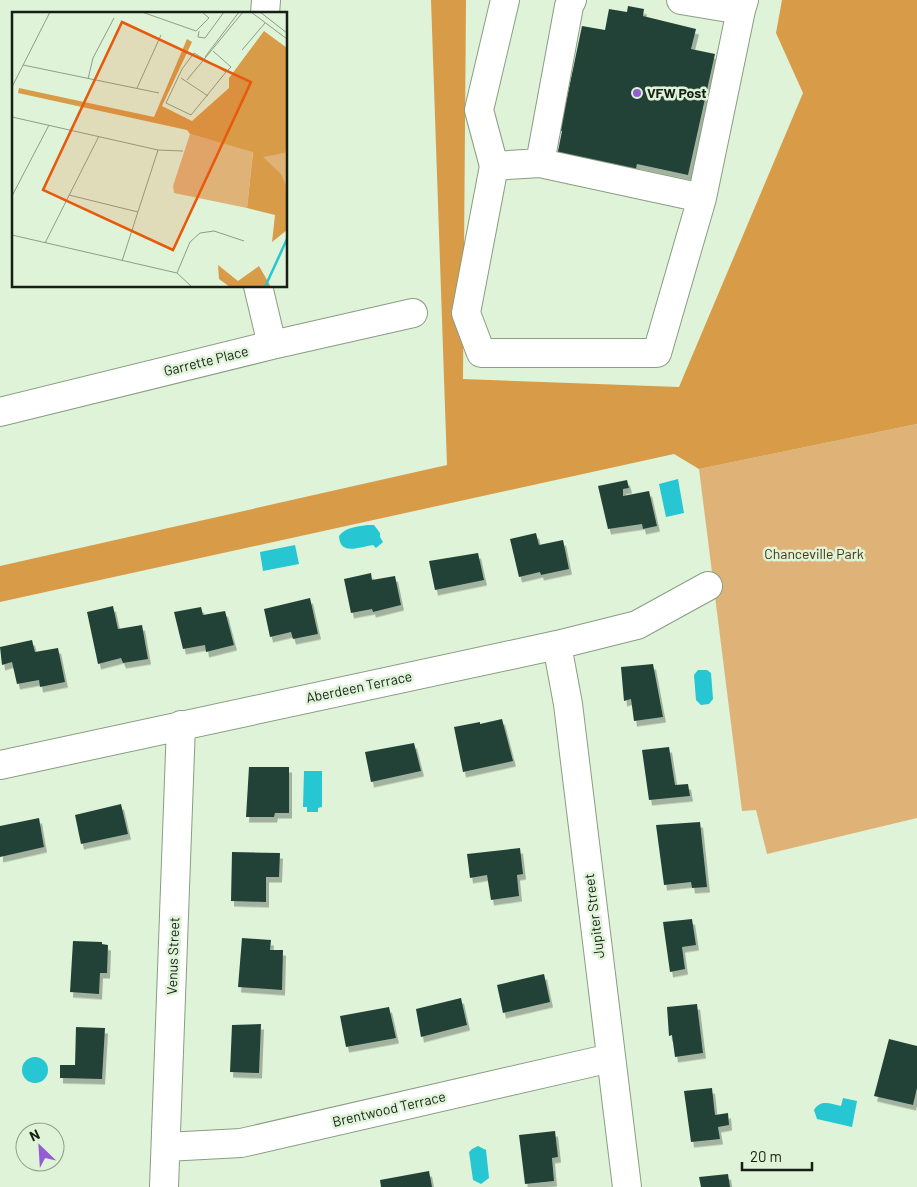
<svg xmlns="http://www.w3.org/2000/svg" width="917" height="1187" font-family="Barlow,sans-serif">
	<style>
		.green { fill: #dfb278 }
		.forest { fill: #d89b48 }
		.water { fill: #26c6d3 }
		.building { fill: #224339; filter: url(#shadow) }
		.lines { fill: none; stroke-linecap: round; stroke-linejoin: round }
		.minor-casing { stroke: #899d83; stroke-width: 30 }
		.minor { stroke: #fff; stroke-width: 28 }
		.poi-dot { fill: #945cd5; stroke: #def3d7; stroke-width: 2 }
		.labels { text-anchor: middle; stroke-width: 5; stroke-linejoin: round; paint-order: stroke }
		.poi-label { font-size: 14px; font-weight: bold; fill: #171e15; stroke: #def3d7; text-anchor: start }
		.street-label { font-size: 14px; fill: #171e15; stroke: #def3d7 }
		.park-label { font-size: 14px; fill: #4b320f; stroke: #def3d7 }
		.inset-river { fill: none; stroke: #26c6d3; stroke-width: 2.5 }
		.inset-road { fill: none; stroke: #8e9e89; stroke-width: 1 }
		.view { fill: #e8590c; fill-opacity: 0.15; stroke: #e8590c; stroke-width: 2.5 }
		.inset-edge { fill: none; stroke: #171e15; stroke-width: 2.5 }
	</style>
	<defs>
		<filter id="shadow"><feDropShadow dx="3" dy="5.5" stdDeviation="0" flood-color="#0004"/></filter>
	</defs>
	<rect width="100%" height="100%" fill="#def3d7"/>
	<path class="green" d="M 917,424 L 917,818 L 767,854 L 756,810 L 742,811 L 699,469 Z"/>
	<path class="forest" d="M 431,0 L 466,0 L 463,379 L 679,387 L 803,93 L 776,33 L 782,0 L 917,0 L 917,424 L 699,469 L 674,454 L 0,602 L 0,566 L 447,465 Z"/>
	<path class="water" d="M 678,479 L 684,513 L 666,517 L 659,484 Z
		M 367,525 L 374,525 L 380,533 L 380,537 L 383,542 L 376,548 L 373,545 C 359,547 340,556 339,536 C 346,527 356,527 367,525 Z
		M 295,545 L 299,564 L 263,571 L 260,552 Z
		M 698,670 L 707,670 L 711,673 L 713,699 L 709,704 L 701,705 L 696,700 L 694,675 Z
		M 304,771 L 322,771 L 322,807 L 318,808 L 318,812 L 307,812 L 307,807 L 303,807 Z
		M22 1070a13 13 0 1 1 26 0a13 13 0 1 1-26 0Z
		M 843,1098 L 857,1101 L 852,1127 L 817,1119 L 814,1110 C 821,1099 830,1104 841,1106 Z
		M 478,1146 L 486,1150 L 489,1178 L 481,1184 L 473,1180 L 469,1152 L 472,1149 Z"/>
	<path class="building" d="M 628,6 L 644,9 L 643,16 L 696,29 L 691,49 L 715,54 L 688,175 L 637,164 L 635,173 L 557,156 L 562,131 L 560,131 L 582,26 L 605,30 L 609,9 L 627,12 Z
		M 627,480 L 629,488 L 623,489 L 623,496 L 649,491 L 657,526 L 643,529 L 642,524 L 608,529 L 598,486 Z
		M 536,533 L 539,545 L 563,540 L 569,569 L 541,575 L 540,572 L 519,577 L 510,539 Z
		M 478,553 L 484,580 L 435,590 L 429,561 Z
		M 371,573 L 372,580 L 395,576 L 401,605 L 373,612 L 372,609 L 351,613 L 344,579 Z
		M 310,598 L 318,634 L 293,639 L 291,632 L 270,637 L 264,609 Z
		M 113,606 L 118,629 L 142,625 L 148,659 L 123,663 L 121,658 L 98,664 L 87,612 Z
		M 201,607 L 203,615 L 225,611 L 234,645 L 206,652 L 205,645 L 183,649 L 174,612 Z
		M 32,640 L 35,652 L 58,648 L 65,682 L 40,687 L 39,680 L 17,684 L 12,662 L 2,665 L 0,647 Z
		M 653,664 L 663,717 L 634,721 L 631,699 L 624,701 L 621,667 Z
		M 502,719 L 513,761 L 463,772 L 454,727 L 480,722 L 480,724 Z
		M 414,743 L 421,771 L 371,782 L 365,752 Z
		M 669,747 L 675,785 L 688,784 L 690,796 L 649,800 L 642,750 Z
		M 249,767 L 289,767 L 289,813 L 275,813 L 274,817 L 246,817 Z
		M 121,804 L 128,834 L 81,844 L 75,815 Z
		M 39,818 L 44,847 L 0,857 L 0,826 Z
		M 700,822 L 707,887 L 692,888 L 691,882 L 664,885 L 656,825 Z
		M 520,848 L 523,874 L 517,875 L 519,896 L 491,900 L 487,875 L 470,878 L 467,854 Z
		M 232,852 L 280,853 L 279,877 L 266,877 L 266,902 L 231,901 Z
		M 692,919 L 696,945 L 682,947 L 685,969 L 670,972 L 663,922 Z
		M 242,938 L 271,940 L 270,950 L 283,950 L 282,990 L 238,987 Z
		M 73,941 L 102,942 L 102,944 L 108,945 L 107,973 L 100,973 L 99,994 L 70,992 Z
		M 544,974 L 550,1002 L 503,1013 L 497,985 Z
		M 461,998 L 467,1025 L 421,1037 L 416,1009 Z
		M 697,1004 L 703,1053 L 675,1057 L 672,1035 L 669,1036 L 667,1007 Z
		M 389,1007 L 396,1038 L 346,1047 L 340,1016 Z
		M 261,1024 L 259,1073 L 230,1072 L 232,1025 Z
		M 76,1027 L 105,1028 L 102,1079 L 60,1078 L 60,1065 L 75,1065 Z
		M 889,1039 L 917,1046 L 917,1088 L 913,1105 L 874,1096 Z
		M 712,1088 L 715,1115 L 728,1113 L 729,1125 L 718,1127 L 720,1139 L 691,1142 L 684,1091 Z
		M 555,1131 L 558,1157 L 552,1158 L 554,1181 L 525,1184 L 519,1135 Z
		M 429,1171 L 432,1187 L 381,1187 L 380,1180 Z
		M 728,1174 L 730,1187 L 701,1187 L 699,1177 Z"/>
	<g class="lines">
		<defs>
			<path id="minor" d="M 505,0 L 479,110 L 494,166 L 466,313 L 481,353 L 657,353 L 702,198 L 741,10
				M 681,0 L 741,10 L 744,0
				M 265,14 L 266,0
				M 540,163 L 569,6 L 572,0
				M 494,166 L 540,163 L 702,198
				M 258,286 L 272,345
				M 0,412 L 272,345 L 413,313
				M 557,645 L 568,704 L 627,1187
				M 0,765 L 557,645 L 637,625 L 708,586
				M 166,1147 L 241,1143 L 611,1058
				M 164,1187 L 181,725"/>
		</defs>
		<use href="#minor" class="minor-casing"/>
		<use href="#minor" class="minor"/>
	</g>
	<circle class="poi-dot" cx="637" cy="93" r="5"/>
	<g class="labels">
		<g class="poi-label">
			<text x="647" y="98">VFW Post</text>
		</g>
		<g class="street-label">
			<text transform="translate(206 361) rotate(-14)" y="5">Garrette Place</text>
			<text transform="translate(359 687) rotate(-12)" y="5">Aberdeen Terrace</text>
			<text transform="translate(594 916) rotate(-97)" y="5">Jupiter Street</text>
			<text transform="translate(173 956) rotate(-88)" y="5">Venus Street</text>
			<text transform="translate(389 1109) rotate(-13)" y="5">Brentwood Terrace</text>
		</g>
		<g class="park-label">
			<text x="814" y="559">Chanceville Park</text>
		</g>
	</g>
	<g transform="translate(12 12)">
		<rect width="275" height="275" fill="#def3d7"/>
		<path d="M 178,122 L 241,139 L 235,196 L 162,181 L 161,174 ZM 275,136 L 275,176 L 273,177 L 250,144 L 273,141 Z" fill="#dfb278"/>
		<path d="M 252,19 L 275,36 L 275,136 L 273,141 L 251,145 L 269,162 L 275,176 L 275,218 L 260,230 L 263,203 L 235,196 L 241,140 L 178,122 L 175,118 L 6,81 L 7,76 L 142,105 L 175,27 L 180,30 L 150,94 L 180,109 L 217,76 L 217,66 ZM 206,253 L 226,269 L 247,254 L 259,275 L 218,275 L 207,267 Z" fill="#d89b48"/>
		<path class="inset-river" d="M 253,275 L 275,227"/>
		<path class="inset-road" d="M 130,0 L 184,19 L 197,6 L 190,0M 239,0 L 275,27M 248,0 L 275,21M 187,19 L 186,25 L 193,26 L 212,0M 230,38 L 253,11M 201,39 L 219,55 L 214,60 L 182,41 L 170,57 L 154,91 L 179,103 L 214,60M 193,45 L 227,0M 11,53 L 147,81M 169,66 L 196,84M 76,67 L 81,46 L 102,6M 175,68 L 231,0M 0,75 L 38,0M 125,76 L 149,23M 0,105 L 146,138 L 171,139M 57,183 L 126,200M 0,184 L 37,113M 0,223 L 165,261 L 180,275M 33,231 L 87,124M 110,249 L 146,138M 165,261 L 178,230 L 188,221 L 202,219 L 232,229"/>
		<path class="view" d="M 110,10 L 239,70 L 161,238 L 31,178 Z"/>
		<rect width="275" height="275" class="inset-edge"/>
	</g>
	<g transform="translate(40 1147) rotate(335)"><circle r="24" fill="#def3d7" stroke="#8e9e89"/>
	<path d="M0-4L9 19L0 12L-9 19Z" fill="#945cd5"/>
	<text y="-8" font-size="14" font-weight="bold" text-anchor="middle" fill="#171e15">N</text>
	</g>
	<path d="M742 1162v8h70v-8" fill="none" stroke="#171e15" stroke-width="2.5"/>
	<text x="750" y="1162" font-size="15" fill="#171e15" stroke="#def3d7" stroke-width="4" paint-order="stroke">20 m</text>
</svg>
